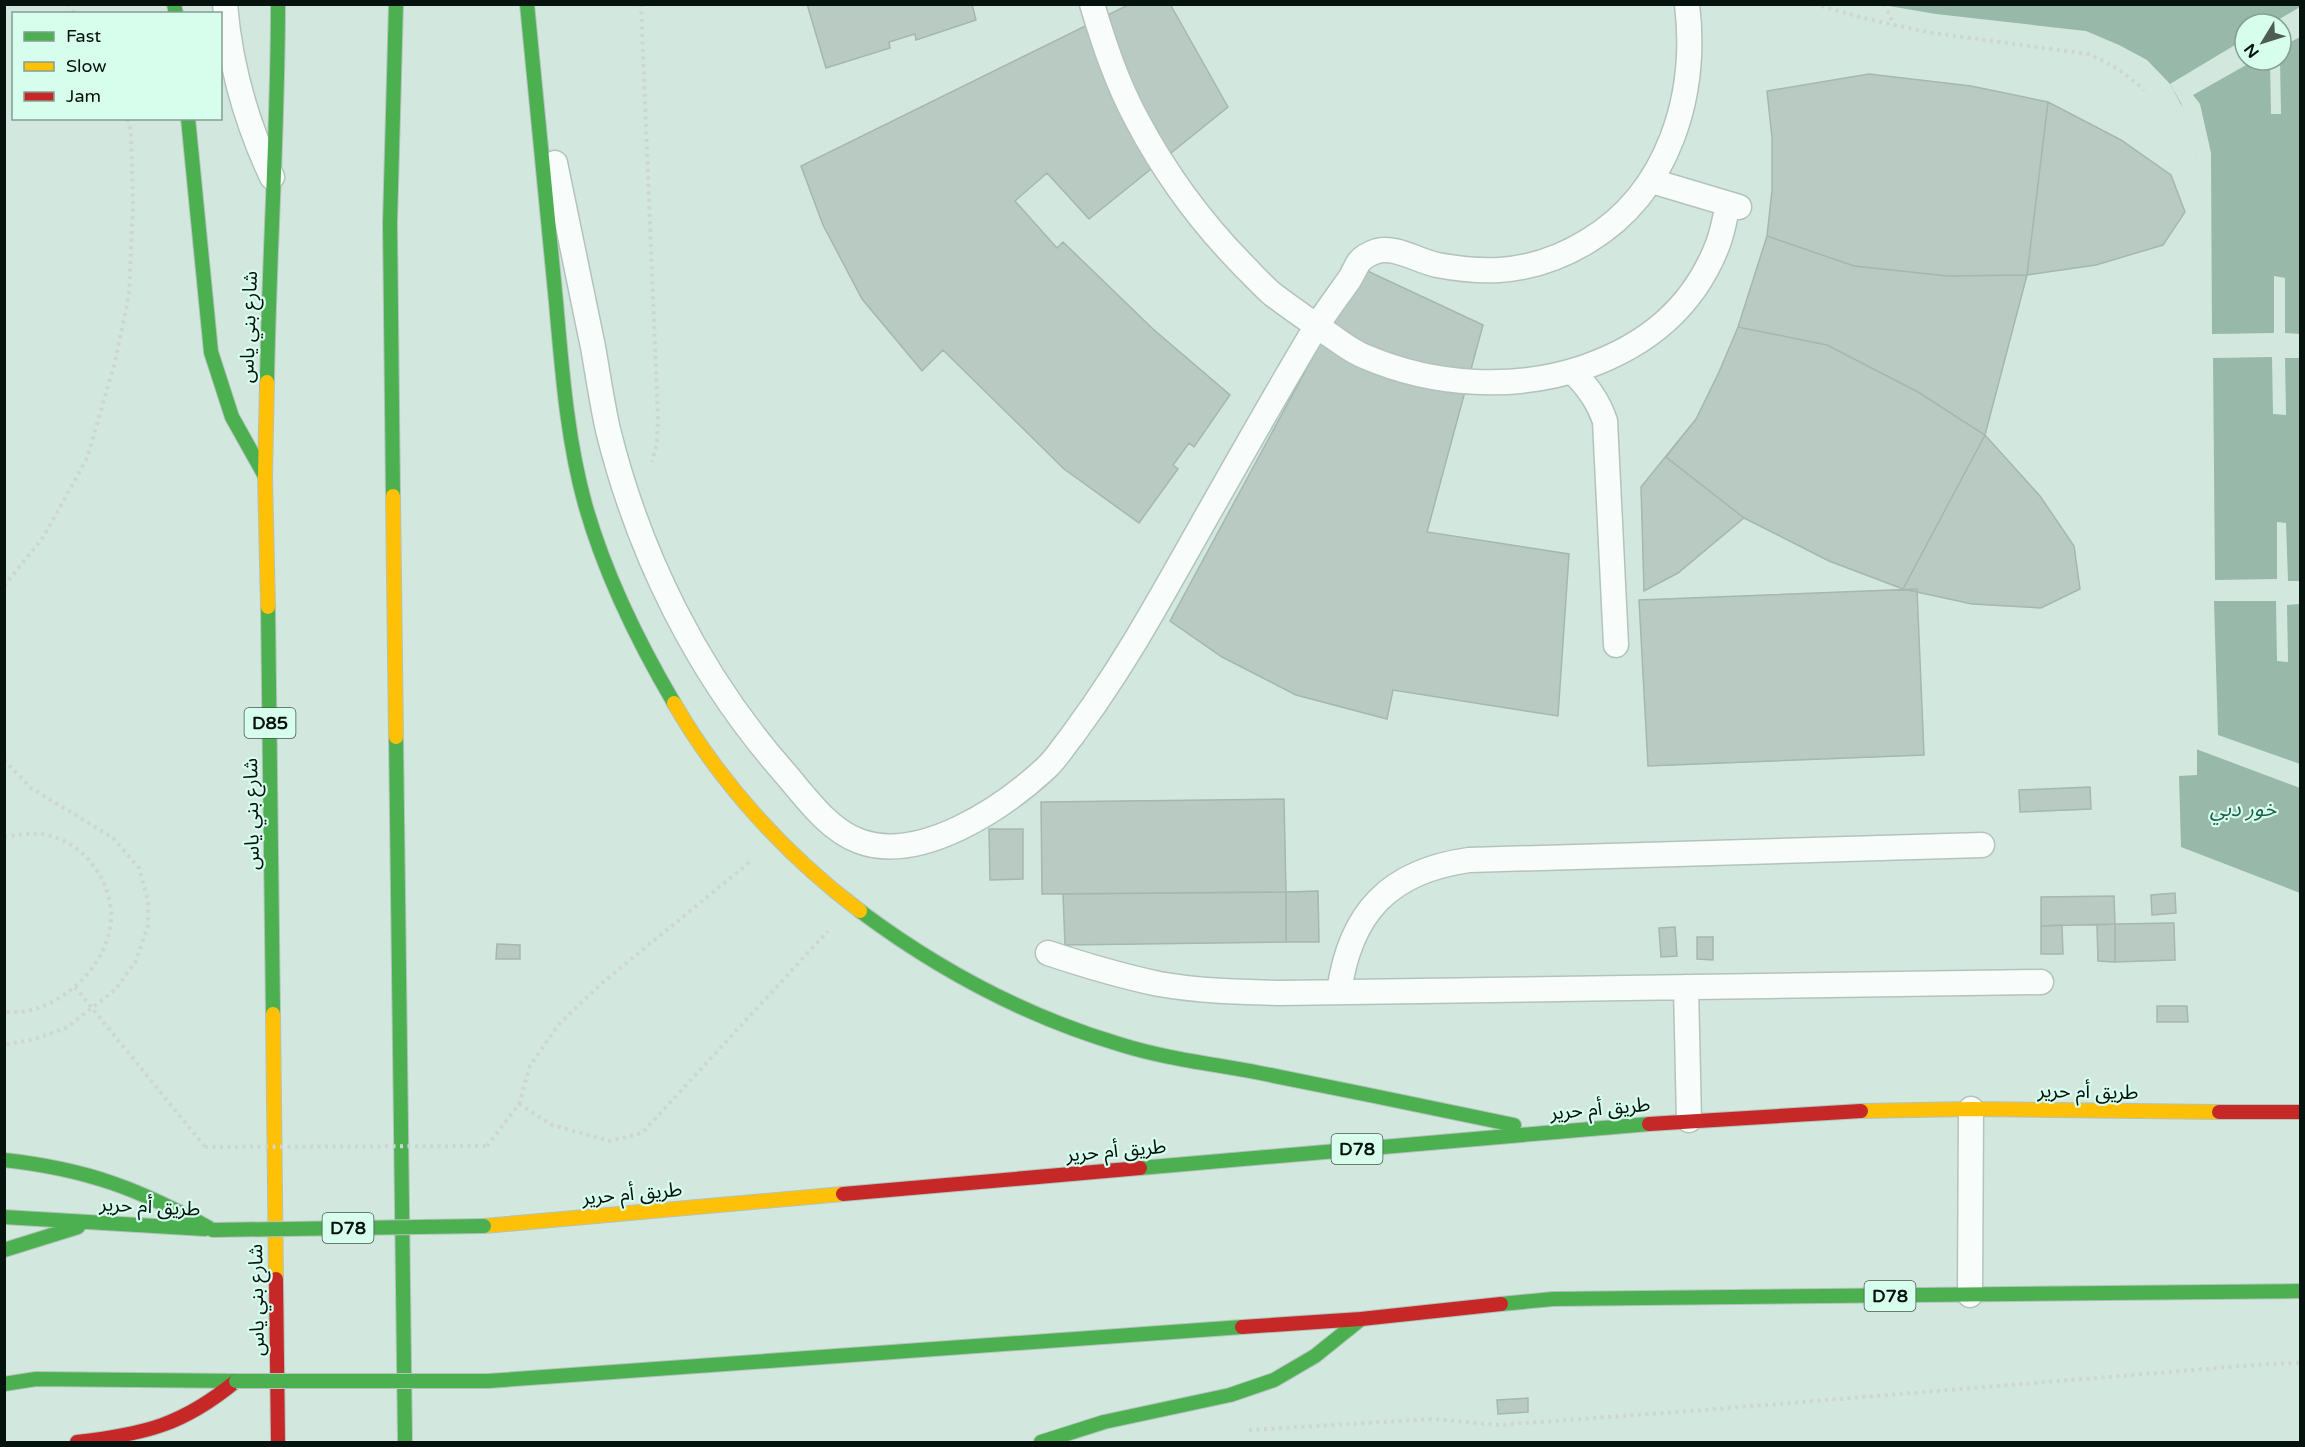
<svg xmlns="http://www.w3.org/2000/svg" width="2305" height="1447" font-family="'Varela Round','Noto Sans Arabic',sans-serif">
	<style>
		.water { fill: #98b8aa; fill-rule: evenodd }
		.pier { fill: #d2e8df }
		.building { fill: #b9cac3; stroke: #a6b6b0; stroke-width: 1.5 }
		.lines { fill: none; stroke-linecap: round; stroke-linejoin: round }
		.lane-casing { stroke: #b3c3bc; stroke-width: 27 }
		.fast-casing { stroke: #b3c3bc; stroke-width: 16 }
		.slow-casing { stroke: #b3c3bc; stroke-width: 16 }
		.jam-casing { stroke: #b3c3bc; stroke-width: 16 }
		.path { stroke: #cfd5d3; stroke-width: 4; stroke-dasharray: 3 4.5; stroke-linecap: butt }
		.lane { stroke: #f8fcfa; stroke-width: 24 }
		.fast { stroke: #4caf50; stroke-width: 14 }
		.slow { stroke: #ffc107; stroke-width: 14 }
		.jam { stroke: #c62828; stroke-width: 14 }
		.fast-bridge-casing { stroke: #b3c3bc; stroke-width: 16; stroke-linecap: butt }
		.path-bridge { stroke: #cfd5d3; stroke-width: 4; stroke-dasharray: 3 4.5; stroke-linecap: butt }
		.fast-bridge { stroke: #4caf50; stroke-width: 14 }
		.labels { text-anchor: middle; stroke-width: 4.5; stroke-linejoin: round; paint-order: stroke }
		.shield { fill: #d7fded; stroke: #445850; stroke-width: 1.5 }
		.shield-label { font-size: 18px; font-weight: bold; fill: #05120d }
		.street-label { font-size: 20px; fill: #05120d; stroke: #d7fded }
		.water-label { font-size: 21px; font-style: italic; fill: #1d5f4a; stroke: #d7fded }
	</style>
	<rect width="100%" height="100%" fill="#d2e8df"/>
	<path class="water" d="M 1883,5 L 2300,5 L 2300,893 L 2181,847 L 2179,776 L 2197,775 L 2197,155 L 2191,123 L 2170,84 L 2147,60 L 2119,45 L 2086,31 L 1936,14 ZM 2245,24 L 2281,24 L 2281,60 L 2245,60 Z"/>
	<path class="pier" d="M 2300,7 L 2300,37 L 2281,47 L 2281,24 L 2271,24 Z
		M 2245,39 L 2245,60 L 2255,60 L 2193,95 L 2200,104 L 2211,153 L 2212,334 L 2274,333 L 2274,276 L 2285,278 L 2285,333 L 2300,334 L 2300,358 L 2285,358 L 2286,415 L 2273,414 L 2272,357 L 2213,358 L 2215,580 L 2277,579 L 2277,522 L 2286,523 L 2288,581 L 2300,581 L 2300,604 L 2287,605 L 2288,662 L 2277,661 L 2276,601 L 2214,601 L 2218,735 L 2300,764 L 2300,788 L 2196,749 L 2197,155 L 2181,103 L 2170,84 Z
		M 2270,60 L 2280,60 L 2281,114 L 2271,114 Z"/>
	<path class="building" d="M 807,4 L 972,4 L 976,20 L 916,40 L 915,34 L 889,42 L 890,48 L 826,68 Z
		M 1130,4 L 1170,4 L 1228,107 L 1089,219 L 1047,173 L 1015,201 L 1057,248 L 1063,242 L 1153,329 L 1230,395 L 1194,447 L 1189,443 L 1173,465 L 1178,469 L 1139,523 L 1064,469 L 943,350 L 922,371 L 862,299 L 823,225 L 801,166 Z
		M 1869,74 L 1971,86 L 2048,102 L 2121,140 L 2171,175 L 2185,212 L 2163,245 L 2096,265 L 2027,275 L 1948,276 L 1854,266 L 1767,236 L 1772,190 L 1772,138 L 1767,91 Z
		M 1869,74 L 1971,86 L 2048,102 L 2027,275 L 1985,435 L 1903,589 L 1829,561 L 1744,518 L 1678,573 L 1644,591 L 1641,487 L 1696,419 L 1719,372 L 1738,327 L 1767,236 L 1772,190 L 1772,138 L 1767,91 Z
		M 1361,268 L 1483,325 L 1427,532 L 1569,554 L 1558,716 L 1393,690 L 1387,719 L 1296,695 L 1222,657 L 1170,621 Z
		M 1738,327 L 1827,345 L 1918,392 L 1985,435 L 2040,496 L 2074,546 L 2080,589 L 2041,608 L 1972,604 L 1903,589 L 1829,561 L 1744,518 L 1666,457 L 1696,419 L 1719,372 Z
		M 1917,589 L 1924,755 L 1648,766 L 1639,600 Z
		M 2090,787 L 2091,809 L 2020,812 L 2019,790 Z
		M 1284,799 L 1286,892 L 1042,894 L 1041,802 Z
		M 989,829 L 1023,829 L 1023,879 L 990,880 Z
		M 1318,891 L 1319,942 L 1286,942 L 1286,892 Z
		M 1286,892 L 1286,942 L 1065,945 L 1063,894 Z
		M 2175,893 L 2176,913 L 2152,915 L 2151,895 Z
		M 2114,896 L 2115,924 L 2041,926 L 2041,897 Z
		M 2174,923 L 2175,960 L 2115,962 L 2115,924 Z
		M 2115,924 L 2115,962 L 2098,961 L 2097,925 Z
		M 2062,925 L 2063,954 L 2041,954 L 2041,926 Z
		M 1675,927 L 1677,956 L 1661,957 L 1659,928 Z
		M 1697,937 L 1713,937 L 1713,960 L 1697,959 Z
		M 497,944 L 520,945 L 520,959 L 496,959 Z
		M 2157,1006 L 2187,1006 L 2188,1022 L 2157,1022 Z
		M 1528,1398 L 1528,1412 L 1498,1414 L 1497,1400 Z"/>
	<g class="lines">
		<defs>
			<path id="lane" d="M 225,4 C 230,66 246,122 272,177
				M 1092,4 C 1104,44 1117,83 1137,120 C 1165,173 1200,221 1242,264 C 1251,273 1261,284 1271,293 C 1289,307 1308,320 1327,333 C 1339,341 1352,352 1366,357 C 1434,386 1515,391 1585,367 C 1648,345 1694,307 1718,244 C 1723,231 1725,217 1728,204
				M 555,163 C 568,224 580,286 593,347 C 598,375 602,403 608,430 C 639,555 698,674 783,771 C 805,796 827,829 859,841 C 920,864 1003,808 1046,768 C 1056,759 1063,747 1072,736 C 1103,694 1131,650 1157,604 C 1209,513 1259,422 1313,332 C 1324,314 1337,297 1349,280 C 1353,274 1355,268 1359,262 C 1363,257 1371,253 1377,251 C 1396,246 1418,261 1437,265 C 1458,269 1478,271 1499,270 C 1531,268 1562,257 1588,241 C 1669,192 1698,95 1687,4
				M 1652,181 L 1739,207
				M 1572,371 C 1588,387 1598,401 1605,421 L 1616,645
				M 1048,953 C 1084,965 1121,976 1159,984 C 1199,991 1239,992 1279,993 L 2041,982
				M 1686,987 L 1689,1120
				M 1339,992 C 1350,912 1390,871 1469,860 L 1982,845
				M 1970,1295 L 1971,1109"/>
			<path id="fast" d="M 174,4 L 176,14
				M 527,4 C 537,103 546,203 556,302 C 562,370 567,439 585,504 C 605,575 637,640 674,703
				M 188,118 L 211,352 L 232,417 L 265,476
				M 267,382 C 269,256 278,130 278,4
				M 393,496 L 390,223 L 396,4
				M 268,607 L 273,1014
				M 396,737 L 405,1442
				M 860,911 C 939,970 1027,1017 1122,1045 C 1167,1059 1214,1064 1260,1073 C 1345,1090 1429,1107 1514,1125
				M 4,1160 C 87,1169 140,1189 213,1230
				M 1140,1168 L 1649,1124
				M 4,1217 L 205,1229
				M 4,1250 L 78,1227
				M 1501,1304 L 1553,1299 L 2300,1291
				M 488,1381 L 1242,1327
				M 4,1384 L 36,1379 L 236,1381
				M 1041,1442 L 1104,1422 L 1230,1395 L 1274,1380 L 1315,1356 L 1361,1319"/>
			<path id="slow" d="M 267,382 L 265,476 L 268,607
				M 393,496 L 396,737
				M 674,703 C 720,783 786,855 860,911
				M 273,1014 L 276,1279
				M 1861,1111 L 1972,1109 L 2219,1112
				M 484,1226 L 843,1194"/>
			<path id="jam" d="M 2219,1112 L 2300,1112
				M 1649,1124 L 1861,1111
				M 843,1194 L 1140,1168
				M 276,1279 L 278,1442
				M 1242,1327 L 1361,1319 L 1501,1304
				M 77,1442 C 145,1434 183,1425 236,1381"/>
		</defs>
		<use href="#lane" class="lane-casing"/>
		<use href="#fast" class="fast-casing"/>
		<use href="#slow" class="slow-casing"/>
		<use href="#jam" class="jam-casing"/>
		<path class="path" d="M 68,4 L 75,14
			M 641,4 L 658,420 L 657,442 L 652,462
			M 1814,4 L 1867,19 L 1927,32 L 2088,54 C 2110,63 2127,74 2144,90
			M 1884,4 L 1894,25
			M 4,586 L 44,536 L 87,458 L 115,362 L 129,295 L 133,206 L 131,132 L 127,118
			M 4,760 L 31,788 L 113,838 L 139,868 L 148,901 L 148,925 L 136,961 L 115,990 L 66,1028 L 35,1039 L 4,1045
			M 4,837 C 17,835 28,833 41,834 C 81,839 112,878 111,918 C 110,957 76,994 41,1007 C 29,1012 17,1012 4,1012
			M 75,987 L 205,1147
			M 519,1104 L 552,1125 L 610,1141 L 642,1133 L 828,931
			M 487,1146 L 519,1104 L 530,1066 L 558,1025 L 602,983 L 750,862
			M 1249,1430 L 1432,1419 L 1499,1425 L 1704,1410 L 2267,1364 L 2300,1363"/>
		<use href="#lane" class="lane"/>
		<use href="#fast" class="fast"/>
		<use href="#slow" class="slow"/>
		<use href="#jam" class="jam"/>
		<defs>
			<path id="fast-bridge" d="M 213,1230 L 484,1226
				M 236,1381 L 488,1381"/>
		</defs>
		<use href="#fast-bridge" class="fast-bridge-casing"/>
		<path class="path-bridge" d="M 205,1147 L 487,1146"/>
		<use href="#fast-bridge" class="fast-bridge"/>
	</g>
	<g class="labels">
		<g class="shield">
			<rect x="244.5" y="708" width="51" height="30" rx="4.5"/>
			<rect x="1331.5" y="1134" width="51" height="30" rx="4.5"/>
			<rect x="322.5" y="1213" width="51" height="30" rx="4.5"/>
			<rect x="1864.5" y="1281" width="51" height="30" rx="4.5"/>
		</g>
		<g class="shield-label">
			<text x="270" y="729">D85</text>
			<text x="1357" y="1155">D78</text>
			<text x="348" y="1234">D78</text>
			<text x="1890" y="1302">D78</text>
		</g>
		<g class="street-label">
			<text transform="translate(248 327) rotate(-88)" y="7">شارع بني ياس</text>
			<text transform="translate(251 814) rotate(-91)" y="7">شارع بني ياس</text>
			<text transform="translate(2088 1091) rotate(1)" y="7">طريق أم حرير</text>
			<text transform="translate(1600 1108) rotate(-5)" y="7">طريق أم حرير</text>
			<text transform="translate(1116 1150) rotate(-5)" y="7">طريق أم حرير</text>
			<text transform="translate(632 1193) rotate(-5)" y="7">طريق أم حرير</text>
			<text transform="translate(150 1206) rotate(3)" y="7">طريق أم حرير</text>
			<text transform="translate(256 1300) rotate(-91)" y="7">شارع بني ياس</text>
		</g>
		<g class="water-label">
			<text x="2243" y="816">خور دبي</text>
		</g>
	</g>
	<rect width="2305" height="1447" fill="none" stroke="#05120d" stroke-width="12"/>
	<rect x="12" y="12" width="210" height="108" fill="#d7fded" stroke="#839f93" stroke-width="1.5"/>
	<rect x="24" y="32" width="30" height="9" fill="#4caf50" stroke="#839f93" stroke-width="1.5"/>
	<text x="66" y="42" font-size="18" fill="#05120d">Fast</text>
	<rect x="24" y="62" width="30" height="9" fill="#ffc107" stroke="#839f93" stroke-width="1.5"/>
	<text x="66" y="72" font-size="18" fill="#05120d">Slow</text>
	<rect x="24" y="92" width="30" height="9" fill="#c62828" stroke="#839f93" stroke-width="1.5"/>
	<text x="66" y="102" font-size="18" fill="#05120d">Jam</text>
	<g transform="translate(2263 42) rotate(232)"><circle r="28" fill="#d7fded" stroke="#839f93" stroke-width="1.5"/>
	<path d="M0-4.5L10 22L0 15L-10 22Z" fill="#4d5d56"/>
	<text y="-9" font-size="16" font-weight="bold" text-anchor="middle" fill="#05120d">N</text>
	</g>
</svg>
